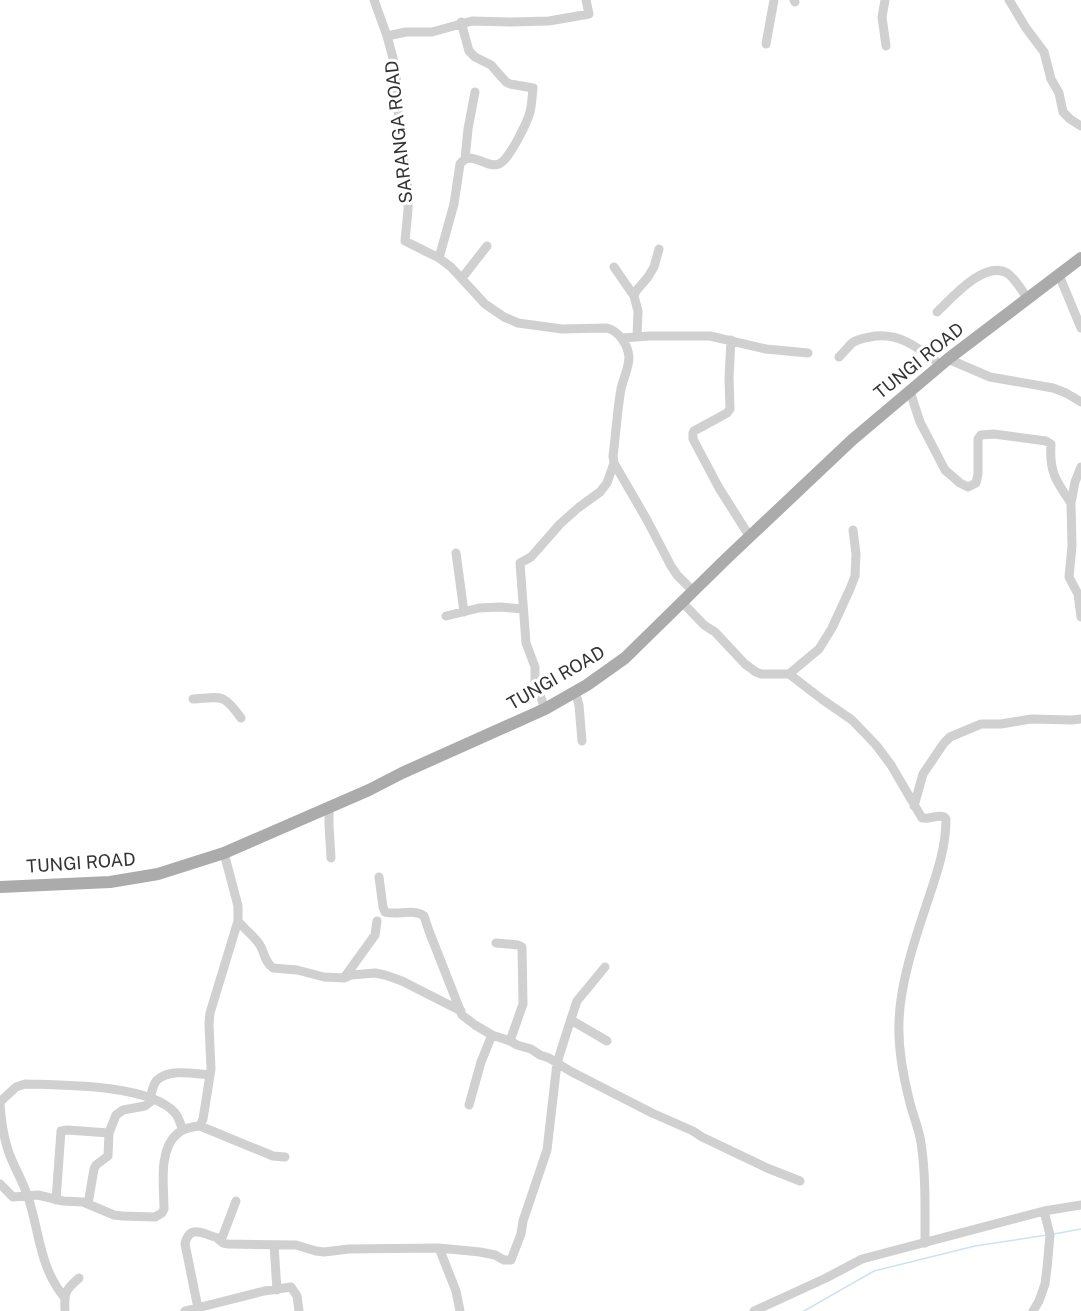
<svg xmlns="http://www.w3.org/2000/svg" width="1081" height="1311" font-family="'Public Sans',sans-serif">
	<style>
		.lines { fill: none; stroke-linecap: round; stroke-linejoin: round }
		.stream { stroke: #cfe2ee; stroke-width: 1.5 }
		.minor { stroke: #d0d0d0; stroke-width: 9 }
		.major { stroke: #ababab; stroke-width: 12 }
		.labels { text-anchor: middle; stroke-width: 6; stroke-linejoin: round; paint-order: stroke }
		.street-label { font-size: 18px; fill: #333; stroke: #fff }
	</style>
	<rect width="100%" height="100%" fill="#fff"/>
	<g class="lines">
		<path class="stream" d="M 1054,1234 L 1081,1229
			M 804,1311 L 874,1271 L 975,1246 L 1047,1235"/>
		<path class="minor" d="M 374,0 L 387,36 L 393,58 L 396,73 L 399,126 L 408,189 L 408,210 L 405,241 L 439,258 L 451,267 L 485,304 L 504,317 L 518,323 L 562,329 L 607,328 C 619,331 628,345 629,357 C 629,368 623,379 621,389 C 617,411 616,434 613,456 L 614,463 L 647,520 L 671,566 L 677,575 L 693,591
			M 794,0 L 795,2
			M 885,0 L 882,17 L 886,46
			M 1009,0 L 1026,28 L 1044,52 L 1051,79 L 1059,93 L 1063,112 L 1070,119 L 1081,126
			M 387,36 L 406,32 L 432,32 L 472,21 L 512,22 L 549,21 L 589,14 L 586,0
			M 766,44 L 774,0
			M 465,159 L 468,129 L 475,92
			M 439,258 L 454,204 L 460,164 C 471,149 486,169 499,164 C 509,160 527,123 530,112 C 532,104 532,96 533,88 L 510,84 L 506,82 L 491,65 L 475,57 L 469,51 L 461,22
			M 614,267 L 634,296
			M 1059,275 L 1081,328
			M 462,278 L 487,246
			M 937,312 C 951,299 984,260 1007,273 C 1015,278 1022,291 1028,299
			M 637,337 L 638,311 L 634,296 L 636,291 L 648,277 L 654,267 L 659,249
			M 622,338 L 650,336 L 710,336 L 766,349 L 808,353
			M 731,340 L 729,377 L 730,409 L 727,413 L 694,431 L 693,433 L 693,439 L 719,488 L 750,537
			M 839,357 C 844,352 848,347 852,343 C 858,339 864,338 870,337 C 899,331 920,349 941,365
			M 948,359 L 990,377 L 1053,388 L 1066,393 L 1081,402
			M 910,390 L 914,404 L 920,422 L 945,470 L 960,483 L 968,487 L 976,483 L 978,474 L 978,439 L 981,435 L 994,434 L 1046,441 L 1051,444 C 1049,472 1056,481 1071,503
			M 1081,467 L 1075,482 L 1071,503 L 1072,546 L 1069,577 L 1078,594 L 1081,617
			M 456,553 L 464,612
			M 682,602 L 704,625 L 715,632 L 745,664 L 756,672 L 761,674 L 789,674 L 819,649 L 832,628 L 850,589 L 855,576 L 856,554 L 853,530
			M 446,616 L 479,608 L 500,607 L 523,609
			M 789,674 L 823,700 L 852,720 L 876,745 L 891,765 L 922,818 C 930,820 937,814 944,817 L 946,819 C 946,846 938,870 930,894 C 917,933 900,981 899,1022 C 898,1047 903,1075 909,1099 C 912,1113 919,1128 921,1143 C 926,1176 925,1209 925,1243
			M 575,691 L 579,705 L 582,741
			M 193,699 C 222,697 223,693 241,718
			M 545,709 L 535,681 L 535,667 L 526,643 L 520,563 L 531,557 L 560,524 L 578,508 L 600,492 L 607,483 L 614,463
			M 914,806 L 923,774 L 944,743 L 950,737 L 981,724 L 1001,724 L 1031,719 L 1072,720 L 1081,719
			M 329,807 L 329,825 L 331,858
			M 379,877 L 383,907 L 385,912 C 397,916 414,908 424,916 L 429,931 L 462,1015 L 475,1025 L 492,1035 L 510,1041 L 517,1045 L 531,1049 L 540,1055 L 549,1058 L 570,1071 L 652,1113 L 693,1131 L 702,1137 L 767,1168 L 800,1181
			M 238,921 C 245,930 256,937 261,947 C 265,955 265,962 273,968 L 297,970 L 324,977 L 344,978 L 351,975 L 375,973 L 385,975 L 402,981 L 461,1011
			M 496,943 L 518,945 L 522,947 L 523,1004 L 510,1041
			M 344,978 L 375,935 L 377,921
			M 571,1020 L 607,1041
			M 150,1098 C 152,1092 153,1084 157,1080 C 170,1068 195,1074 210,1075
			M 0,1102 L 16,1087 L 25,1084 C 60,1085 150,1084 175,1113 C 179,1117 180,1124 183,1130
			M 0,1104 C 1,1119 3,1135 8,1150 C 13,1166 23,1181 28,1197 C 40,1233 39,1266 64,1297
			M 469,1105 L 481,1062 L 492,1035
			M 200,1126 L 273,1156 L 285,1157
			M 0,1184 L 13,1197 L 38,1195 L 63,1201 L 83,1202 L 114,1215 L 122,1216 L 155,1217 L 162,1213 L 164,1209 C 164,1187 158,1150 177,1134 C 183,1128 192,1127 200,1126 L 203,1119 L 211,1069 L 209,1024 L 210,1013 L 238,921 L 238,906 L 224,853
			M 56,1200 L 61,1131 L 67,1130 L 109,1133
			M 88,1204 L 94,1169 L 96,1165 L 108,1156 L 109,1133 L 116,1115 L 123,1110 L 145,1106 L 154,1099
			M 217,1238 L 223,1243 L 228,1244 L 296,1245 L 316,1251 L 324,1252 L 349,1249 L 439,1248 L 480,1252 L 495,1255 L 504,1260 L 511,1260 L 521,1234 L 523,1221 L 547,1150 L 557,1063 L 569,1025 L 577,1001 L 605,967
			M 274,1245 L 277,1290
			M 439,1248 L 456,1291 L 460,1311
			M 198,1308 L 185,1244 C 190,1220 209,1239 222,1238 L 236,1201
			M 65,1311 C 64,1293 65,1290 79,1278
			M 185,1311 L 264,1291 L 291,1287 L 297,1296 L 299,1311
			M 754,1311 L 826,1278 L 862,1259 L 1044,1211 L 1081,1205
			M 1033,1311 L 1039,1301 L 1045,1284 L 1047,1268 L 1050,1235 L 1044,1211"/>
		<path class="major" d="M 0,887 L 110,882 L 158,874 L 224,853 L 369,790 L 402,773 L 545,709 L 587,685 L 625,658 L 726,559 L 852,440 L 948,359 L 1081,258"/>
	</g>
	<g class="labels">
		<g class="street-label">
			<text transform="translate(399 132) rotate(-96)" y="6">SARANGA ROAD</text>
			<text transform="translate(919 361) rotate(-39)" y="6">TUNGI ROAD</text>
			<text transform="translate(556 678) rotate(-30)" y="6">TUNGI ROAD</text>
			<text transform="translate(81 863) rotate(-4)" y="6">TUNGI ROAD</text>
		</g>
	</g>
</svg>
